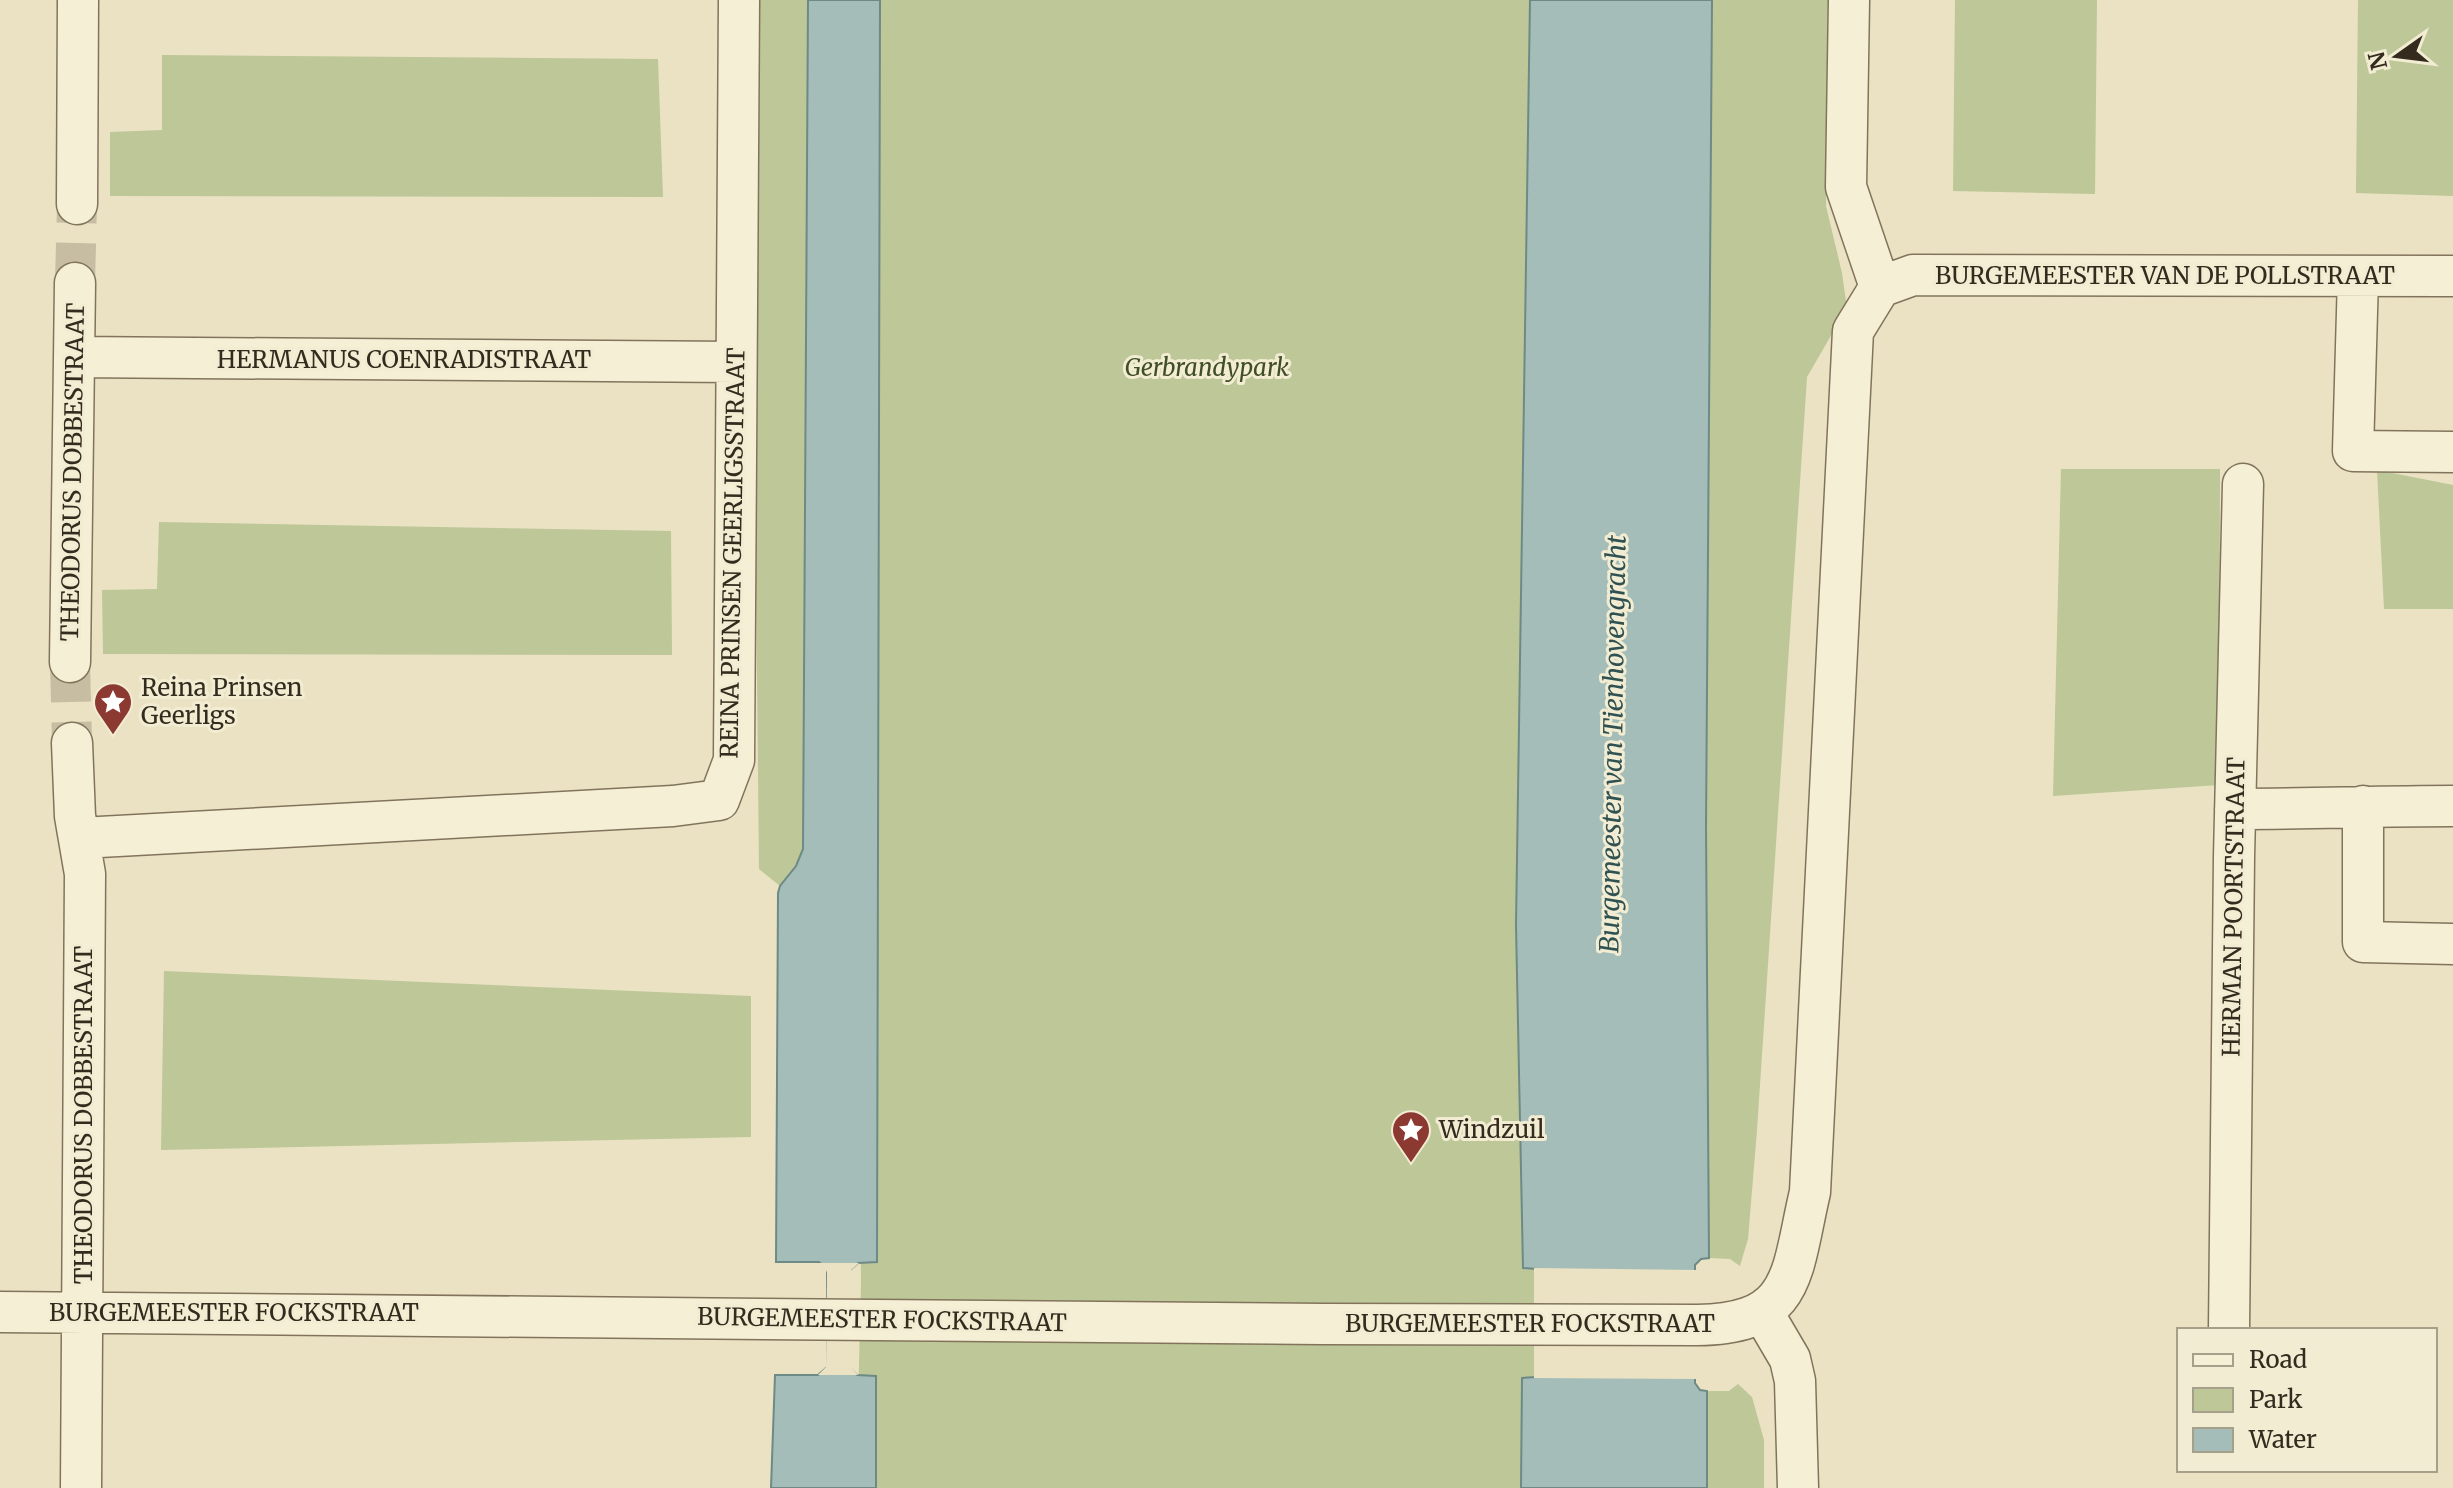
<svg xmlns="http://www.w3.org/2000/svg" width="2453" height="1488" font-family="Merriweather,serif">
	<style>
		.green { fill: #bdc798 }
		.water { fill: #a5bdb8; stroke: #6d8a86; stroke-width: 2 }
		.pier { fill: #eae2c3 }
		.lines { fill: none; stroke-linecap: round; stroke-linejoin: round }
		.minor-tunnel { stroke: #c6bda2; stroke-width: 40; stroke-dasharray: 40 20; stroke-linecap: butt }
		.minor-casing { stroke: #82745c; stroke-width: 43 }
		.minor { stroke: #f5efd6; stroke-width: 40 }
		.labels { text-anchor: middle; stroke-width: 6; stroke-linejoin: round; paint-order: stroke }
		.street-label { font-size: 24px; fill: #342b1e; stroke: #f2ecd2 }
		.park-label { font-size: 24px; font-style: italic; fill: #404e27; stroke: #f2ecd2 }
		.poi-label { font-size: 24px; fill: #342b1e; stroke: #f2ecd2; text-anchor: start }
		.water-label { font-size: 26px; font-style: italic; fill: #2f5152; stroke: #f2ecd2 }
	</style>
	<rect width="100%" height="100%" fill="#eae2c3"/>
	<path class="green" d="M 750,0 L 808,0 L 803,849 L 796,866 L 780,886 L 759,869 Z
		M 860,0 L 1563,0 L 1549,1488 L 856,1488 L 861,1283 L 855,485 Z
		M 1712,0 L 1828,0 L 1826,206 L 1842,273 L 1847,308 L 1807,377 L 1757,1130 L 1748,1239 L 1740,1266 L 1730,1259 L 1709,1258 L 1706,826 Z
		M 1955,0 L 2097,0 L 2095,194 L 1953,191 Z
		M 2358,0 L 2453,0 L 2453,196 L 2356,193 Z
		M 162,55 L 658,59 L 663,197 L 110,196 L 110,132 L 162,130 Z
		M 2061,469 L 2220,469 L 2219,785 L 2053,796 Z
		M 2377,470 L 2453,485 L 2453,609 L 2384,609 Z
		M 159,522 L 671,531 L 672,655 L 103,654 L 102,590 L 157,589 Z
		M 164,971 L 751,996 L 751,1137 L 161,1150 Z
		M 1738,1384 L 1752,1397 L 1764,1440 L 1764,1488 L 1707,1488 L 1707,1391 L 1729,1391 Z"/>
	<path class="water" d="M 808,0 L 880,0 L 877,1262 L 858,1263 L 850,1270 L 850,1368 L 857,1375 L 876,1376 L 876,1488 L 771,1488 L 775,1375 L 818,1375 L 827,1367 L 827,1269 L 819,1262 L 776,1262 L 778,893 L 780,886 L 796,866 L 803,849 Z
		M 1530,0 L 1712,0 L 1706,826 L 1709,1258 L 1701,1259 L 1695,1265 L 1695,1383 L 1700,1390 L 1707,1391 L 1707,1488 L 1521,1488 L 1522,1378 L 1535,1377 L 1536,1269 L 1523,1268 L 1516,925 Z"/>
	<path class="pier" d="M 818,1263 L 859,1263 L 851,1270 L 851,1367 L 858,1375 L 818,1375 L 826,1367 L 827,1273 L 826,1270 Z
		M 1534,1268 L 1697,1270 L 1696,1379 L 1534,1378 Z"/>
	<g class="lines">
		<path class="minor-tunnel" d="M 75,283 L 77,204
			M 70,662 L 72,743"/>
		<defs>
			<path id="minor" d="M 1849,0 L 1846,187 L 1880,287
				M 77,204 L 78,0
				M 2358,277 L 2353,451 L 2453,452
				M 1880,287 L 1913,275 L 2453,276
				M 74,357 L 735,362
				M 70,662 L 75,283
				M 72,743 L 75,816 L 85,874 L 81,1488
				M 2363,806 L 2363,942 L 2453,944
				M 2235,809 C 2308,809 2380,806 2453,806
				M 81,838 L 673,806 L 719,800 L 734,760 L 739,0
				M 0,1312 L 1323,1324 L 1697,1325 C 1797,1324 1791,1273 1810,1192 L 1853,331 L 1880,287
				M 1763,1313 L 1790,1359 L 1795,1381 L 1798,1488
				M 2229,1330 L 2234,857 L 2243,484"/>
		</defs>
		<use href="#minor" class="minor-casing"/>
		<use href="#minor" class="minor"/>
	</g>
	<defs>
		<symbol id="sight-pin" viewBox="-11 -11 22 30"><path d="M0 17L-7.5 6A9.5 9.5 0 1 1 7.5 6Z" fill="#8c3931" stroke="#f2ecd2"/><path d="M0-6L1.8-2.2L6-1.7L2.9 1.2L3.7 5.4L0 3.3L-3.7 5.4L-2.9 1.2L-6-1.7L-1.8-2.2Z" fill="#fff"/></symbol>
	</defs>
	<g fill-rule="evenodd">
		<use href="#sight-pin" x="91" y="680" width="44" height="60"/>
		<use href="#sight-pin" x="1389" y="1108" width="44" height="60"/>
	</g>
	<g class="labels">
		<g class="street-label">
			<text x="2165" y="284">BURGEMEESTER VAN DE POLLSTRAAT</text>
			<text x="404" y="368">HERMANUS COENRADISTRAAT</text>
			<text transform="translate(73 472) rotate(-89)" y="8">THEODORUS DOBBESTRAAT</text>
			<text transform="translate(733 553) rotate(-89)" y="8">REINA PRINSEN GEERLIGSSTRAAT</text>
			<text transform="translate(2234 907) rotate(-89)" y="8">HERMAN POORTSTRAAT</text>
			<text transform="translate(84 1115) rotate(-90)" y="8">THEODORUS DOBBESTRAAT</text>
			<text x="234" y="1321">BURGEMEESTER FOCKSTRAAT</text>
			<text transform="translate(882 1320) rotate(1)" y="8">BURGEMEESTER FOCKSTRAAT</text>
			<text x="1530" y="1332">BURGEMEESTER FOCKSTRAAT</text>
		</g>
		<g class="park-label">
			<text x="1207" y="376">Gerbrandypark</text>
		</g>
		<g class="poi-label">
			<text x="141" y="696">Reina Prinsen<tspan x="141" dy="28">Geerligs</tspan></text>
			<text x="1439" y="1138">Windzuil</text>
		</g>
		<g class="water-label">
			<text transform="translate(1613 744) rotate(-89)" y="9">Burgemeester van Tienhovengracht</text>
		</g>
	</g>
	<rect x="2177" y="1328" width="260" height="144" fill="#f2ecd2" stroke="#a69f8a" stroke-width="2"/>
	<rect x="2193" y="1354" width="40" height="12" fill="#f5efd6" stroke="#a69f8a" stroke-width="2"/>
	<text x="2249" y="1368" font-size="24" fill="#342b1e">Road</text>
	<rect x="2193" y="1388" width="40" height="24" fill="#bdc798" stroke="#a69f8a" stroke-width="2"/>
	<text x="2249" y="1408" font-size="24" fill="#342b1e">Park</text>
	<rect x="2193" y="1428" width="40" height="24" fill="#a5bdb8" stroke="#a69f8a" stroke-width="2"/>
	<text x="2249" y="1448" font-size="24" fill="#342b1e">Water</text>
	<g transform="translate(2397 56) rotate(256)" stroke="#f2ecd2" stroke-width="6" paint-order="stroke">
	<path d="M0-6L14 30L0 20L-14 30Z" fill="#342b1e"/>
	<text y="-12" font-size="22" font-weight="bold" text-anchor="middle" fill="#342b1e">N</text>
	</g>
</svg>
